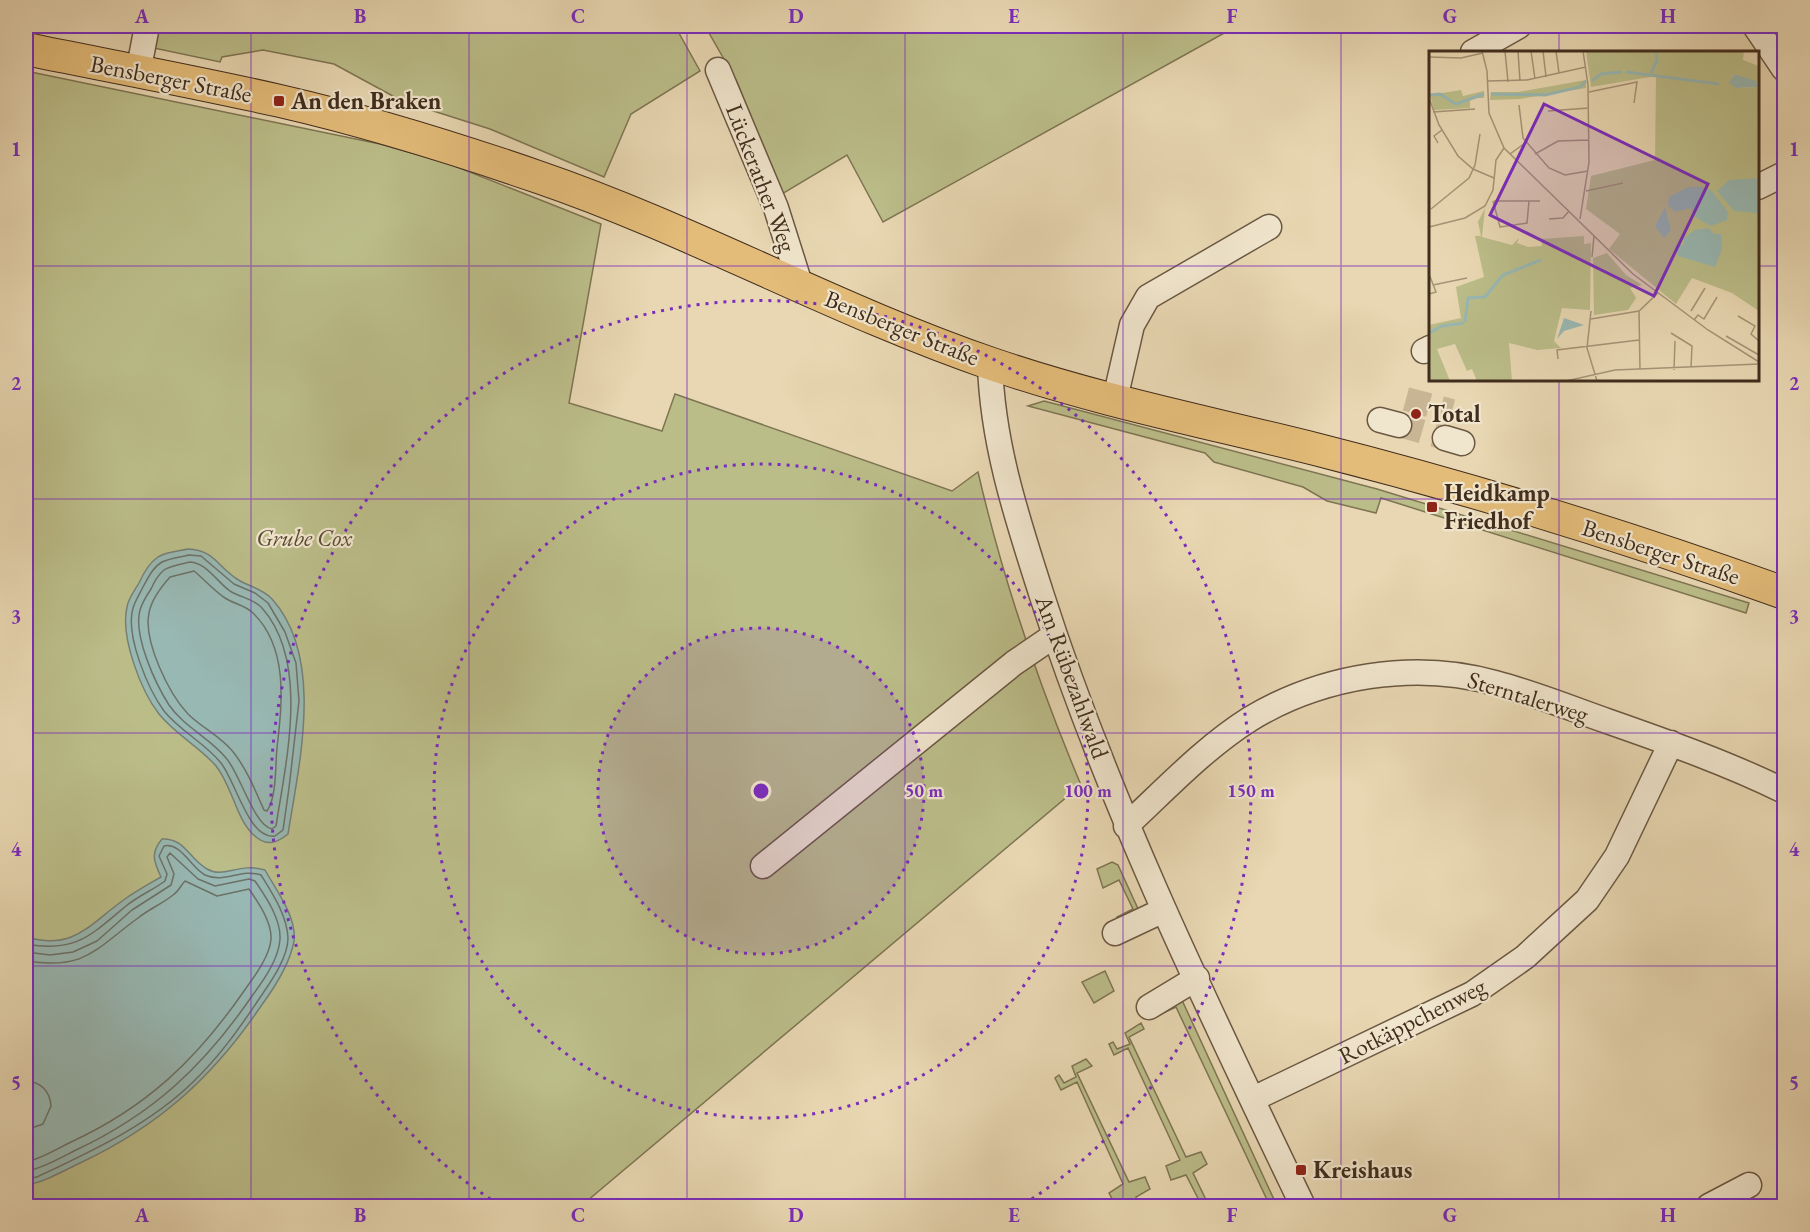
<svg xmlns="http://www.w3.org/2000/svg" width="1810" height="1232" font-family="'EB Garamond',serif">
	<style>
		.green { fill: #bbbd89; stroke: #7e7553; stroke-width: 1.5 }
		.water { fill: #98b8b3; stroke: #758077; stroke-width: 1.5 }
		.lines { fill: none; stroke-linecap: round; stroke-linejoin: round }
		.shore { stroke: #6c7268; stroke-width: 1.5 }
		.minor-tunnel { stroke: #c7b594; stroke-width: 24; stroke-dasharray: 24 12; stroke-linecap: butt }
		.minor-casing { stroke: #6b5842; stroke-width: 27 }
		.major-casing { stroke: #412d1d; stroke-width: 34 }
		.minor { stroke: #f0e5cd; stroke-width: 24 }
		.major { stroke: #e4bc79; stroke-width: 32 }
		.grid { fill: none; stroke: #7b2cbf; stroke-width: 1.5; stroke-opacity: 0.55 }
		.ring { fill: none; stroke: #7b2cbf; stroke-width: 3; stroke-dasharray: 3 6 }
		.poi-dot { fill: #8f2418; stroke: #f0e5cd; stroke-width: 2 }
		.labels { text-anchor: middle; stroke-width: 4.5; stroke-linejoin: round; paint-order: stroke }
		.street-label { font-size: 24px; fill: #412d1d; stroke: #f0e5cd }
		.poi-label { font-size: 24px; font-weight: bold; fill: #412d1d; stroke: #f0e5cd; text-anchor: start }
		.park-label { font-size: 24px; font-style: italic; fill: #594a33; stroke: #f0e5cd }
		.inset-river { fill: none; stroke: #98b8b3; stroke-width: 3 }
		.inset-road { fill: none; stroke: #a59376; stroke-width: 1.5 }
		.view { fill: #7b2cbf; fill-opacity: 0.15; stroke: #7b2cbf; stroke-width: 3 }
		.inset-edge { fill: none; stroke: #412d1d; stroke-width: 3 }
		.centre { fill: #7b2cbf; stroke: #f0e5cd; stroke-width: 3 }
		.ring-label { font-size: 18px; text-anchor: middle; font-weight: bold; fill: #7b2cbf; stroke: #f0e5cd; stroke-width: 4.5; stroke-linejoin: round; paint-order: stroke }
		.neatline { fill: none; stroke: #7b2cbf; stroke-width: 2 }
		.grid-label { font-size: 20px; text-anchor: middle; font-weight: bold; fill: #7b2cbf }
	</style>
	<rect width="100%" height="100%" fill="#e8d7b2"/>
	<filter id="stains"><feTurbulence type="fractalNoise" baseFrequency=".00333" numOctaves="4"/><feColorMatrix values="0 0 0 0 .2 0 0 0 0 .09 0 0 0 0 .02 0 0 0 .5 -.17"/></filter>
	<radialGradient id="worn" r=".72"><stop offset=".6" stop-color="#630" stop-opacity="0"/><stop offset="1" stop-color="#630" stop-opacity=".3"/></radialGradient>
	<path class="green" d="M 154,26 L 675,26 L 700,71 L 631,114 L 604,177 L 490,129 L 402,101 L 334,64 L 263,50 L 222,57 L 220,62 L 149,47 Z
		M 705,26 L 1237,26 L 883,222 L 847,155 L 782,194 L 737,82 Z
		M 26,71 L 380,144 L 447,163 L 601,224 L 569,403 L 662,431 L 675,394 L 952,491 L 978,472 C 1003,580 1038,683 1081,785 L 581,1206 L 26,1206 Z
		M 1044,401 L 1377,489 L 1749,603 L 1746,613 L 1381,498 L 1376,513 L 1327,501 L 1303,487 L 1214,462 L 1205,453 L 1028,406 Z
		M 1112,862 L 1118,865 L 1139,911 L 1119,921 L 1117,917 L 1133,909 L 1119,880 L 1103,888 L 1097,869 Z
		M 1105,971 L 1114,991 L 1094,1003 L 1082,982 Z
		M 1181,998 L 1277,1206 L 1270,1206 L 1176,1007 L 1161,1014 L 1164,1006 Z
		M 1141,1023 L 1144,1029 L 1129,1037 L 1186,1157 L 1201,1152 L 1207,1164 L 1193,1173 L 1209,1206 L 1202,1206 L 1186,1175 L 1171,1180 L 1166,1166 L 1180,1160 L 1128,1048 L 1114,1055 L 1109,1044 L 1113,1042 L 1117,1049 L 1130,1044 L 1125,1033 Z
		M 1086,1059 L 1092,1066 L 1077,1073 L 1129,1182 L 1145,1177 L 1150,1189 L 1136,1197 L 1140,1206 L 1134,1206 L 1129,1200 L 1115,1204 L 1109,1193 L 1123,1184 L 1077,1082 L 1061,1090 L 1055,1078 L 1059,1075 L 1064,1083 L 1076,1077 L 1072,1066 Z"/>
	<path class="water" d="M 188,549 C 214,550 217,566 237,579 C 249,587 262,588 272,599 C 325,658 299,764 288,834 C 278,842 268,847 256,837 C 236,821 233,787 216,766 C 200,747 176,735 159,714 C 141,691 120,637 127,607 C 128,599 135,590 139,583 C 143,574 149,563 158,557 C 165,552 179,551 188,549 Z
		M 162,839 C 185,838 189,859 207,869 C 224,879 239,862 265,870 C 276,890 297,917 294,941 C 290,964 275,987 261,1006 C 213,1077 159,1126 80,1163 C 63,1171 45,1182 26,1185 L 26,1117 L 29,1105 L 26,1096 L 26,937 C 75,951 89,924 125,899 C 136,891 149,884 161,877 C 154,862 150,853 162,839 Z"/>
	<g class="lines">
		<path class="shore" d="M 189,555 L 201,556 L 234,584 L 255,593 L 268,603 L 285,632 L 296,663 L 299,701 L 289,788 L 283,830 L 275,836 C 249,840 236,782 221,763 C 205,743 180,731 164,711 C 148,689 125,635 133,608 C 135,601 140,593 143,587 C 148,578 153,567 162,562 C 170,558 181,557 189,555 Z
			M 190,562 C 207,563 217,582 230,591 C 241,598 253,598 262,608 C 310,662 286,761 276,826 L 272,829 C 254,826 240,773 226,758 C 210,738 184,727 169,705 C 155,683 133,635 140,610 C 142,603 147,595 151,589 C 154,582 158,575 164,570 C 170,566 182,564 190,562 Z
			M 194,571 C 205,580 214,591 225,598 C 234,604 245,605 253,613 C 289,648 282,704 277,748 C 275,767 277,796 267,811 L 264,810 C 255,790 247,770 234,753 C 222,737 202,728 188,714 C 169,694 143,641 149,613 C 151,601 162,586 170,577 Z
			M 26,944 C 75,953 90,936 126,906 C 138,896 153,890 165,881 L 167,874 L 159,856 L 164,846 C 181,842 191,868 205,875 C 225,884 240,868 261,875 C 272,893 287,915 288,938 C 288,958 270,983 259,999 C 239,1029 219,1057 193,1082 C 149,1125 92,1151 37,1177 L 26,1179
			M 26,952 L 50,955 L 73,952 L 97,941 L 132,910 L 171,885 L 174,874 L 167,857 L 170,853 L 198,879 L 215,886 L 249,879 L 255,881 C 266,897 281,919 280,939 C 279,959 263,981 252,996 C 204,1066 153,1114 76,1150 C 60,1158 43,1168 26,1171
			M 26,961 C 86,970 94,950 138,918 C 149,909 162,904 173,895 C 179,891 181,885 185,881 L 217,896 L 249,889 C 258,902 272,922 271,939 C 270,956 254,977 244,991 C 197,1059 147,1107 71,1142 C 57,1149 41,1159 26,1162
			M 26,1081 C 41,1082 50,1091 51,1106 L 43,1124 L 26,1130"/>
		<path class="minor-tunnel" d="M 1406,399 L 1452,411
			M 1399,425 L 1445,438"/>
		<defs>
			<path id="minor" d="M 1755,26 L 1784,69
				M 1473,52 L 1519,26
				M 718,70 L 776,208 L 801,287
				M 138,73 L 147,26
				M 1758,187 L 1784,174
				M 1424,351 L 1430,348
				M 990,363 C 992,443 1017,518 1041,593 C 1109,805 1207,1006 1303,1206
				M 1115,399 L 1132,325 L 1148,297 L 1269,227
				M 1380,420 L 1399,425
				M 1445,438 L 1462,443
				M 1126,826 C 1165,790 1204,748 1250,719 C 1321,676 1414,660 1495,683 C 1533,693 1570,708 1607,721 C 1667,742 1727,763 1784,791
				M 763,866 L 1014,663 L 1055,635
				M 1115,933 L 1164,910
				M 1149,1007 L 1197,978
				M 1253,1099 L 1472,994 L 1525,957 L 1587,900 L 1617,856 L 1671,743
				M 1709,1206 L 1749,1185"/>
			<path id="major" d="M 26,49 C 110,66 196,82 280,101 C 367,121 454,148 538,177 C 693,230 837,311 992,364 C 1097,400 1207,422 1315,449 C 1473,489 1631,538 1784,593"/>
		</defs>
		<use href="#minor" class="minor-casing"/>
		<use href="#major" class="major-casing"/>
		<use href="#minor" class="minor"/>
		<use href="#major" class="major"/>
	</g>
	<path class="grid" d="M 251,26 L 251,1206M 469,26 L 469,1206M 687,26 L 687,1206M 905,26 L 905,1206M 1123,26 L 1123,1206M 1341,26 L 1341,1206M 1559,26 L 1559,52M 26,266 L 1430,266M 1758,266 L 1784,266M 1559,380 L 1559,1206M 26,499 L 1784,499M 26,733 L 1784,733M 26,966 L 1784,966"/>
	<circle cx="761" cy="791" r="163" fill="#7b2cbf" fill-opacity=".12"/>
	<g class="ring">
		<circle cx="761" cy="791" r="163"/>
		<circle cx="761" cy="791" r="327"/>
		<path d="M498 1204A490 490 0 1 1 1024 1204"/>
	</g>
	<g class="poi-dot">
		<rect x="273" y="95" width="12" height="12" rx="3"/>
		<circle cx="1416" cy="414" r="6"/>
		<rect x="1426" y="501" width="12" height="12" rx="3"/>
		<rect x="1295" y="1164" width="12" height="12" rx="3"/>
	</g>
	<g class="labels">
		<g class="street-label">
			<text transform="translate(171 79) rotate(11)" y="8">Bensberger Straße</text>
			<text transform="translate(761 178) rotate(69)" y="8">Lückerather Weg</text>
			<text transform="translate(902 328) rotate(22)" y="8">Bensberger Straße</text>
			<text transform="translate(1661 552) rotate(18)" y="8">Bensberger Straße</text>
			<text transform="translate(1072 677) rotate(70)" y="8">Am Rübezahlwald</text>
			<text transform="translate(1528 697) rotate(17)" y="8">Sterntalerweg</text>
			<text transform="translate(1412 1021) rotate(-27)" y="8">Rotkäppchenweg</text>
		</g>
		<g class="poi-label">
			<text x="291" y="109">An den Braken</text>
			<text x="1428" y="422">Total</text>
			<text x="1444" y="501">Heidkamp<tspan x="1444" dy="28">Friedhof</tspan></text>
			<text x="1313" y="1178">Kreishaus</text>
		</g>
		<g class="park-label">
			<text x="304" y="546">Grube Cox</text>
		</g>
	</g>
	<g transform="translate(1429 51)">
		<rect width="330" height="330" fill="#e8d7b2"/>
		<path d="M 157,0 L 315,0 L 314,9 L 330,15 L 330,32 L 304,23 L 302,32 L 307,37 L 330,36 L 330,260 L 303,242 L 263,227 L 247,253 L 180,198 L 191,183 L 157,158 L 162,125 L 226,109 L 227,25 L 162,36 ZM 157,29 L 157,37 L 91,48 L 61,49 L 62,41 L 89,41 ZM 32,39 L 34,45 L 55,40 L 55,47 L 41,47 L 41,57 L 5,59 L 1,44 ZM 56,157 L 53,186 L 83,194 L 90,187 L 88,192 L 99,196 L 113,195 L 112,188 L 155,185 L 155,193 L 162,192 L 161,259 L 133,257 L 125,290 L 132,297 L 108,299 L 80,292 L 83,330 L 48,330 L 43,318 L 38,320 L 26,293 L 8,298 L 21,330 L 0,330 L 0,274 L 32,267 L 27,236 L 55,226 L 46,185 L 52,185 L 49,171 ZM 178,202 L 197,224 L 213,234 L 201,237 L 207,247 L 199,259 L 165,264 L 164,207 Z" fill="#bbbd89"/>
		<path d="M 305,23 L 327,30 L 330,36 L 307,37 L 300,32 ZM 330,127 L 330,169 L 328,162 L 305,160 L 288,140 L 300,129 ZM 259,136 L 274,136 L 283,140 L 299,161 L 298,169 L 282,175 L 266,166 L 262,157 L 246,161 L 239,154 L 240,146 ZM 236,156 L 242,179 L 235,187 L 226,175 ZM 279,177 L 285,183 L 292,183 L 293,198 L 286,216 L 249,205 L 247,194 L 255,194 L 255,187 L 266,179 ZM 135,267 L 155,274 L 135,280 L 128,288 Z" fill="#98b8b3"/>
		<path class="inset-river" d="M 197,21 L 290,33M 222,22 L 228,9 L 227,0M 163,30 L 172,23 L 193,21M 62,43 L 116,44 L 151,36 L 157,30M 1,44 L 11,43 L 27,53 L 55,43M 36,271 L 39,247 L 56,246 L 74,224 L 112,209M 0,282 L 13,275 L 35,272"/>
		<path class="inset-road" d="M 53,0 L 58,20 L 60,62 L 75,97 L 204,223 L 279,279 L 330,311M 76,0 L 79,31M 89,0 L 91,30M 102,0 L 106,28M 114,0 L 117,26M 127,0 L 130,22M 0,6 L 32,7 L 54,2M 59,30 L 98,29 L 157,16M 160,41 L 208,31 L 205,52M 0,47 L 10,74 L 29,105 L 44,118 L 65,127M 90,54 L 94,87 L 120,117 L 136,124 L 159,120M 119,60 L 160,57M 4,61 L 46,58M 9,92 L 5,85 L 13,79M 81,103 L 96,92M 106,103 L 129,90 L 160,89M 157,140 L 194,132M 64,150 L 71,176 L 98,172 L 100,150M 65,150 L 111,150M 2,158 L 40,127 L 46,114 L 51,83M 120,168 L 134,167 L 140,160M 151,168 L 160,111 L 159,34 L 154,0M 0,176 L 36,167 L 56,155 L 64,139 L 67,109 L 75,97M 163,206 L 165,185M 0,223 L 7,241 L 0,243M 4,234 L 38,227M 162,260 L 158,297 L 168,330M 210,260 L 211,319M 262,260 L 276,237M 309,265 L 326,275 L 322,283 L 330,290M 162,268 L 210,260 L 229,242M 265,269 L 269,264 L 275,268 L 288,246M 242,282 L 263,295 L 262,317M 297,285 L 330,304M 129,308 L 128,299 L 210,289M 245,319 L 246,290M 137,330 L 186,319 L 330,313"/>
		<path class="view" d="M 115,53 L 279,133 L 225,245 L 61,164 Z"/>
		<rect width="330" height="330" class="inset-edge"/>
	</g>
	<circle cx="761" cy="791" r="9" class="centre"/>
	<g class="ring-label">
		<text x="924" y="797">50 m</text>
		<text x="1088" y="797">100 m</text>
		<text x="1251" y="797">150 m</text>
	</g>
	<rect width="1810" height="1232" fill="none" stroke="#e8d7b2" stroke-width="66"/>
	<rect x="33" y="33" width="1744" height="1166" class="neatline"/>
	<g class="grid-label">
		<text x="142" y="23">A</text>
		<text x="360" y="23">B</text>
		<text x="578" y="23">C</text>
		<text x="796" y="23">D</text>
		<text x="1014" y="23">E</text>
		<text x="1232" y="23">F</text>
		<text x="1450" y="23">G</text>
		<text x="1668" y="23">H</text>
		<text x="16" y="156">1</text>
		<text x="1794" y="156">1</text>
		<text x="16" y="390">2</text>
		<text x="1794" y="390">2</text>
		<text x="16" y="623">3</text>
		<text x="1794" y="623">3</text>
		<text x="16" y="856">4</text>
		<text x="1794" y="856">4</text>
		<text x="16" y="1089">5</text>
		<text x="1794" y="1089">5</text>
		<text x="142" y="1222">A</text>
		<text x="360" y="1222">B</text>
		<text x="578" y="1222">C</text>
		<text x="796" y="1222">D</text>
		<text x="1014" y="1222">E</text>
		<text x="1232" y="1222">F</text>
		<text x="1450" y="1222">G</text>
		<text x="1668" y="1222">H</text>
	</g>
	<rect width="100%" height="100%" filter="url(#stains)"/>
	<rect width="100%" height="100%" fill="url(#worn)"/>
</svg>
